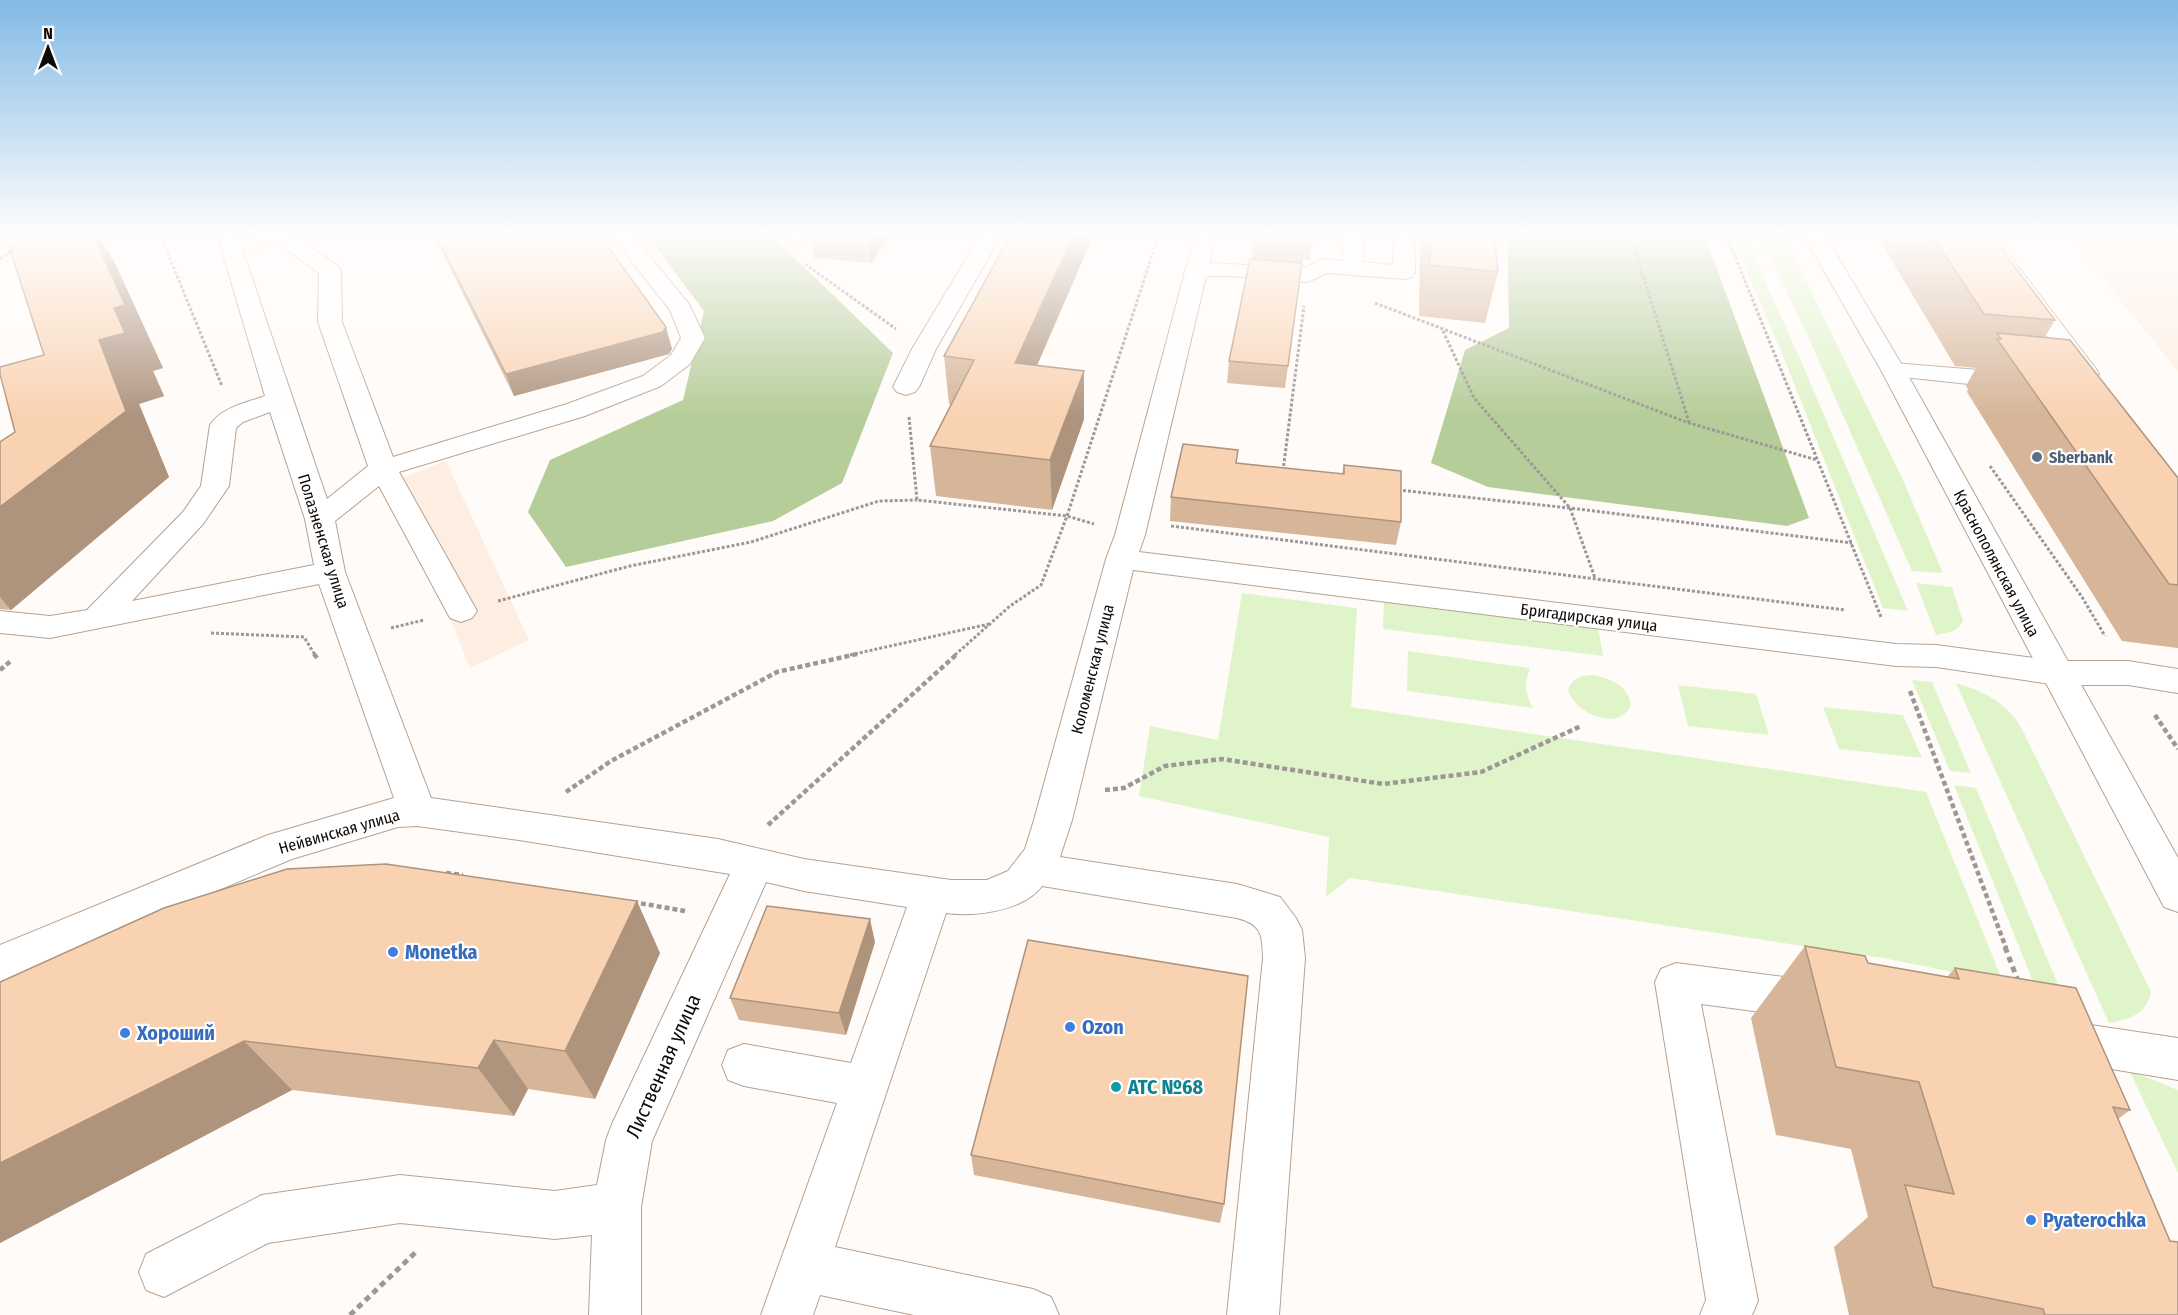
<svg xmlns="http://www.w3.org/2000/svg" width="2178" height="1315" font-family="'Fira Sans Condensed',sans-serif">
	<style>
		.built { fill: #fdeee1 }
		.green { fill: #e0f4ca }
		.forest { fill: #b5cd99 }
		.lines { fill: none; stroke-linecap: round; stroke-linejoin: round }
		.minor-casing { stroke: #b4a293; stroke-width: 2 }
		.major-casing { stroke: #b4a293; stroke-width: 2 }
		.path-far2 { stroke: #9d9895; stroke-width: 3; stroke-dasharray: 3 2; stroke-linecap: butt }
		.path-far1 { stroke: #9d9895; stroke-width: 4.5; stroke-dasharray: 5 3; stroke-linecap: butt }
		.path { stroke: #9d9895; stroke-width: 5; stroke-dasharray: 6 4.5; stroke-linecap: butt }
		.minor { fill: #fff; fill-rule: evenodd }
		.major { fill: #fff; fill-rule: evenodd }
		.wall { fill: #d6b599 }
		.shaded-wall { fill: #ae937d }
		.building { fill: #f9d2b2; stroke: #ae937d; stroke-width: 1.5 }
		.service-dot { fill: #5c6f8a; stroke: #fff; stroke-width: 2 }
		.shop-dot { fill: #3f7fe0; stroke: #fff; stroke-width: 2 }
		.culture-dot { fill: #0f9aa8; stroke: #fff; stroke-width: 2 }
		.labels { text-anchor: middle; stroke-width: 4.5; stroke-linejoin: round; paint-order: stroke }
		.service-label { font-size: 16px; font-weight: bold; fill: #4e5e75; stroke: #fff; text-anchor: start }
		.street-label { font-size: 16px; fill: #100a06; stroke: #fff }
		.near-shop-label { font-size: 20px; font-weight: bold; fill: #366cbe; stroke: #fff; text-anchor: start }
		.near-street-label { font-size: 20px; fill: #100a06; stroke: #fff }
		.near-culture-label { font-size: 20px; font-weight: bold; fill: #0d838f; stroke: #fff; text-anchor: start }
	</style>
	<rect width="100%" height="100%" fill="#fffbf8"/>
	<path class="built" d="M 2068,234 L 2111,234 L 2178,240 L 2178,372 Z
		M 446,461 L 529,640 L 470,668 L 395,480 Z"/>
	<path class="green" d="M 1731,234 L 1744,234 L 1797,352 L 1908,611 L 1883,608 L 1783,356 Z
		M 1759,234 L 1783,234 L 1902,478 L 1943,573 L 1912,571 L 1807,334 Z
		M 1916,583 L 1952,587 L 1963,621 C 1958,632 1947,633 1936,635 Z
		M 1242,593 L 1357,608 L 1351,707 L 1926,792 L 2003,982 L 1883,958 L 1350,878 L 1326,897 L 1329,837 L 1139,796 L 1150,726 L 1218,740 Z
		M 1384,601 L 1598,627 L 1603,656 L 1383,629 Z
		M 1408,651 L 1530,668 C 1524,684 1525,693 1533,708 L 1407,691 Z
		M 1592,675 C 1610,678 1628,685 1631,705 C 1619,733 1574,713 1568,690 C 1572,678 1580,676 1592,675 Z
		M 1912,680 L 1932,682 L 1971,773 L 1950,771 Z
		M 1956,683 C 1986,692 2008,703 2023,731 L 2151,992 C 2146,1015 2130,1019 2109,1023 Z
		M 1678,685 L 1756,694 L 1769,735 L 1688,726 Z
		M 1823,707 L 1903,715 L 1922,758 L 1839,749 Z
		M 1954,785 L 1976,788 L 2067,1006 L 2044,1009 Z
		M 2129,1070 L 2178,1090 L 2178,1173 Z"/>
	<path class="forest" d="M 646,234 L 770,234 L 893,353 L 842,483 L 773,521 L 566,567 L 528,512 L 550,460 L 683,400 L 704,311 Z
		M 1507,234 L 1704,234 L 1809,518 L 1787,526 L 1488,487 L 1431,463 L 1465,350 L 1509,328 Z"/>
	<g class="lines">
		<defs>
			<path id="minor" d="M 217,234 L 238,234 L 239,240 L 263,234 L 292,234 L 338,266 L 341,271 L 342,322 L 393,457 L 567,404 L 643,376 L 671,355 L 681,338 L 670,310 L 610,234 L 631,234 L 689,304 L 705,338 L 690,364 L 661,386 L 585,416 L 399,472 L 477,611 L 472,618 L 461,622 L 450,618 L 379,486 L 335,521 L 345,572 L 431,798 L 718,839 L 804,859 L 951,880 L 987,880 L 1008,871 L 1025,849 L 1034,820 L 1106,559 L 1115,535 L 1195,234 L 1216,234 L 1210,263 L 1304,268 L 1323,259 L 1342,261 L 1344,234 L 1364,234 L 1363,262 L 1393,265 L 1394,234 L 1414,234 L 1415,272 L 1412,277 L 1404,279 L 1327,273 L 1308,282 L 1231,276 L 1206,276 L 1145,535 L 1139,552 L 1896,644 L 1936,645 L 2057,661 L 2128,661 L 2178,669 L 2178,693 L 2128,685 L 2057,685 L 1936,667 L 1896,666 L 1133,570 L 1072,820 L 1060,857 L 1237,884 L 1280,897 L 1296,918 L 1302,930 L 1305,958 L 1279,1315 L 1227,1315 L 1263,958 C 1262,934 1262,925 1237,918 L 1042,886 C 1024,911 974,917 946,913 L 835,1247 L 1033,1289 L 1051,1297 L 1059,1315 L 914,1315 L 820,1295 L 813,1315 L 761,1315 L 837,1103 L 744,1086 L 728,1080 L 722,1065 L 728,1050 L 744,1044 L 851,1063 L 907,907 L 804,891 L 766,882 L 652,1141 L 641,1207 L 641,1315 L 589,1315 L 592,1235 L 555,1239 L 400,1223 L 268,1243 L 164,1297 L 146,1290 L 139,1272 L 146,1254 L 262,1195 L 400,1175 L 555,1191 L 597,1185 L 606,1140 L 612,1124 L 730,874 L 519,840 L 417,826 L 398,827 L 292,859 L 0,982 L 0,945 L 268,835 L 394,798 L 319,584 L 50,638 L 0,633 L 0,611 L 50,616 L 87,610 L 183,512 L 201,486 L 210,425 C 222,407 246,403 265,396 ZM 277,243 L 319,273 L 318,322 L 368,466 L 327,499 L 243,252 ZM 270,412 L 305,519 L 314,565 L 132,601 L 203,524 L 229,486 L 236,428 L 243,422 Z
				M 784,234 L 805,234 L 800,241 L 793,243 L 786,241 L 782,237 Z
				M 981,234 L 1002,234 L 936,349 L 919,387 L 915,392 L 906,395 L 897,392 L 893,387 L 912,349 Z
				M 1972,234 L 1993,234 L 2096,369 L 2099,374 L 2096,379 L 2087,381 L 2078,379 Z
				M 1893,363 L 2016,373 L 2025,376 L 2029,381 L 2025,386 L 2016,389 L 1884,375 L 1881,370 L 1884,365 Z
				M 1676,963 L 1814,981 L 1829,986 L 1835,1000 L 1829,1014 L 1814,1019 L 1701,1004 L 1758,1301 L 1752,1315 L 1700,1315 L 1706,1300 L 1655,982 L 1661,969 Z
				M 2057,1020 L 2178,1038 L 2178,1080 L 2057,1060 L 2041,1054 L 2035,1040 L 2041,1026 Z"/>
			<path id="major" d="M 1803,234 L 1824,234 L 1905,370 L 2178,858 L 2178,912 L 2164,907 L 1881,370 Z"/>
		</defs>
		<use href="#minor" class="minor-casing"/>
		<use href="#major" class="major-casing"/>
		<path class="path-far2" d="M 160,234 L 222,386
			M 1630,234 L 1689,422
			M 1726,234 L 1881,617
			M 0,259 L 15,249
			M 805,264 L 896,329
			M 1375,303 L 1689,423 L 1817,460
			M 1443,331 L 1474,398 L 1570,508 L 1595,578
			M 909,417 L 917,500 L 1067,516 L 1094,524
			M 1990,466 L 2082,597 L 2105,636
			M 1283,471 L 1304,306
			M 1398,490 L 1570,508 L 1852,543
			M 1171,526 L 1845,610
			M 498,601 L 630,566 L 751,542 L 879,501 L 917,500
			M 391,628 L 424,620
			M 211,633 L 304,637 L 315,655
			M 850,655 L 989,624
			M 955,655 L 1010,606 L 1041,585 L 1067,516 L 1159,234"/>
		<path class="path-far1" d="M 314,654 L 317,658
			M 0,670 L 12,660
			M 1910,691 L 2006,948
			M 2155,715 L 2178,749
			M 1105,790 L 1124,788 L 1165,766 L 1222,759 L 1383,784 L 1481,772 L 1581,726
			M 566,792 L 611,761 L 777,672 L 857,654
			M 768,825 L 957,654
			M 446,873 L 463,875
			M 633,902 L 685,911"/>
		<path class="path" d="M 2005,947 L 2018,981
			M 350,1315 L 418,1250"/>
		<use href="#minor" class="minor"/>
		<use href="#major" class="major"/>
	</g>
	<path class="wall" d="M 433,234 L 599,234 L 672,349 L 669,354 L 514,396 Z
		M 810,234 L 891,234 L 871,263 L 814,258 Z
		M 1011,234 L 1094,234 L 1037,366 L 1084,371 L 1084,419 L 1052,510 L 936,496 L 930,446 L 952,405 L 949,404 L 944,356 Z
		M 1254,234 L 1314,234 L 1310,260 L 1303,259 L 1285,388 L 1227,383 L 1229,361 L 1252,259 Z
		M 1420,234 L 1494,234 L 1498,272 L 1485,323 L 1419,316 Z
		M 1876,234 L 1990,234 L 2055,320 L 2045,337 L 2178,478 L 2178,648 L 2122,641 L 1967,392 L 1968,389 L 1966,386 L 1976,368 L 1955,366 Z
		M 113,259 L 163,368 L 153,371 L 164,396 L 139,404 L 169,477 L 11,610 L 0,609 L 0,442 L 15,432 Z
		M 1237,463 L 1342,474 L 1344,465 L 1401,522 L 1396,545 L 1170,521 L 1171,497 Z
		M 875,942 L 846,1035 L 739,1020 L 730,998 Z
		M 1805,946 L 1868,963 L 1947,977 L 1955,968 L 2130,1110 L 2118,1119 L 2178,1315 L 1849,1315 L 1834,1247 L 1868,1217 L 1851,1149 L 1776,1135 L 1751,1018 Z
		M 660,953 L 595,1099 L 528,1089 L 514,1116 L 292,1090 L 0,1243 L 0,982 Z
		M 971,1155 L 1224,1204 L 1220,1223 L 974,1175 Z"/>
	<path class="shaded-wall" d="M 93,234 L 98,234 L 113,259 L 163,368 L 153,371 L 164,396 L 139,404 L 169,477 L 11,610 L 0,597 L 0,507 L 99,340 L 114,308 Z
		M 867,234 L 891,234 L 871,263 Z
		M 1074,234 L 1094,234 L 1017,411 L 1015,363 Z
		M 666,327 L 672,349 L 669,354 L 514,396 L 506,374 Z
		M 1084,371 L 1084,419 L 1052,510 L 1050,460 Z
		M 637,901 L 660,953 L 595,1099 L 565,1051 Z
		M 870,919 L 875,942 L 846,1035 L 839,1013 Z
		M 494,1040 L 528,1089 L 514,1116 L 478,1068 Z
		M 244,1041 L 292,1090 L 0,1243 L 0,1163 Z"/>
	<path class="building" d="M 5,234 L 93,234 L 125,305 L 114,308 L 125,333 L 99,340 L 126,411 L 0,507 L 0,442 L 15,432 L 0,374 L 0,367 L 44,355 Z
		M 435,234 L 599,234 L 666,327 L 663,332 L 506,374 Z
		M 1011,234 L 1074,234 L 1015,363 L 1084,371 L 1050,460 L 930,446 L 974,360 L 944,356 Z
		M 1430,234 L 1494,234 L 1498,272 L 1430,265 Z
		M 1931,234 L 1990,234 L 2055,320 L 1984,314 Z
		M 1250,259 L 1302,263 L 1288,366 L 1229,361 Z
		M 1997,333 L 2070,340 L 2178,478 L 2178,585 L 2169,584 L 1997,339 L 2001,339 Z
		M 1183,444 L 1238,450 L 1236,463 L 1344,474 L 1344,465 L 1401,471 L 1401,522 L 1171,497 Z
		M 386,864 L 637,901 L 565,1051 L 494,1040 L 478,1068 L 244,1041 L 0,1163 L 0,982 L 164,908 L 287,869 Z
		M 767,906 L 870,919 L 839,1013 L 730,998 Z
		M 1028,940 L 1248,976 L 1224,1204 L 971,1155 Z
		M 1805,946 L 1865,956 L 1868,963 L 1959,979 L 1955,968 L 2076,988 L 2130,1110 L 2113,1107 L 2170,1241 L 2178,1242 L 2178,1315 L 2045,1315 L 2043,1309 L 1933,1287 L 1905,1185 L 1954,1194 L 1919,1082 L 1836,1067 Z"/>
	<linearGradient id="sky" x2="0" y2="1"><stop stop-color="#82bae6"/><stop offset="0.56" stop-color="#fffdfc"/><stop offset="1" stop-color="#fffdfc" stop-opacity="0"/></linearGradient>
	<rect width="2178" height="418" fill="url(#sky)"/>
	<circle class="service-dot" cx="2037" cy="457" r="6"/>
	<g class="shop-dot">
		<circle cx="393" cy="952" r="6"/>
		<circle cx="1070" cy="1027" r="6"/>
		<circle cx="125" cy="1033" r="6"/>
		<circle cx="2031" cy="1220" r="6"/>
	</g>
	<circle class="culture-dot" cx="1116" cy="1087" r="6"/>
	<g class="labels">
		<g class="service-label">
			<text x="2049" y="463">Sberbank</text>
		</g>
		<g class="street-label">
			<text transform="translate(324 541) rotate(73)" y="6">Полазненская улица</text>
			<text transform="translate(1997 563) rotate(62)" y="6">Краснополянская улица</text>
			<text transform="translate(1589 617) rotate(7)" y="6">Бригадирская улица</text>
			<text transform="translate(1092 669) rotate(-76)" y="6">Коломенская улица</text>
			<text transform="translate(339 831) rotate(-16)" y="6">Нейвинская улица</text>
		</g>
		<g class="near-shop-label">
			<text x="405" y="959">Monetka</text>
			<text x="1082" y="1034">Ozon</text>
			<text x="137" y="1040">Хороший</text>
			<text x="2043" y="1227">Pyaterochka</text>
		</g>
		<g class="near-street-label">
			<text transform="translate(663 1066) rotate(-66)" y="7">Лиственная улица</text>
		</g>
		<g class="near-culture-label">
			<text x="1128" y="1094">АТС №68</text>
		</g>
	</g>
	<g transform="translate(48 48)" stroke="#ffffff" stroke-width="4.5" paint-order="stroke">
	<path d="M0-4.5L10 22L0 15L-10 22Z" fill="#100a06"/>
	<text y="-9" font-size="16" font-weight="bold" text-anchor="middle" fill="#100a06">N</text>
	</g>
</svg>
